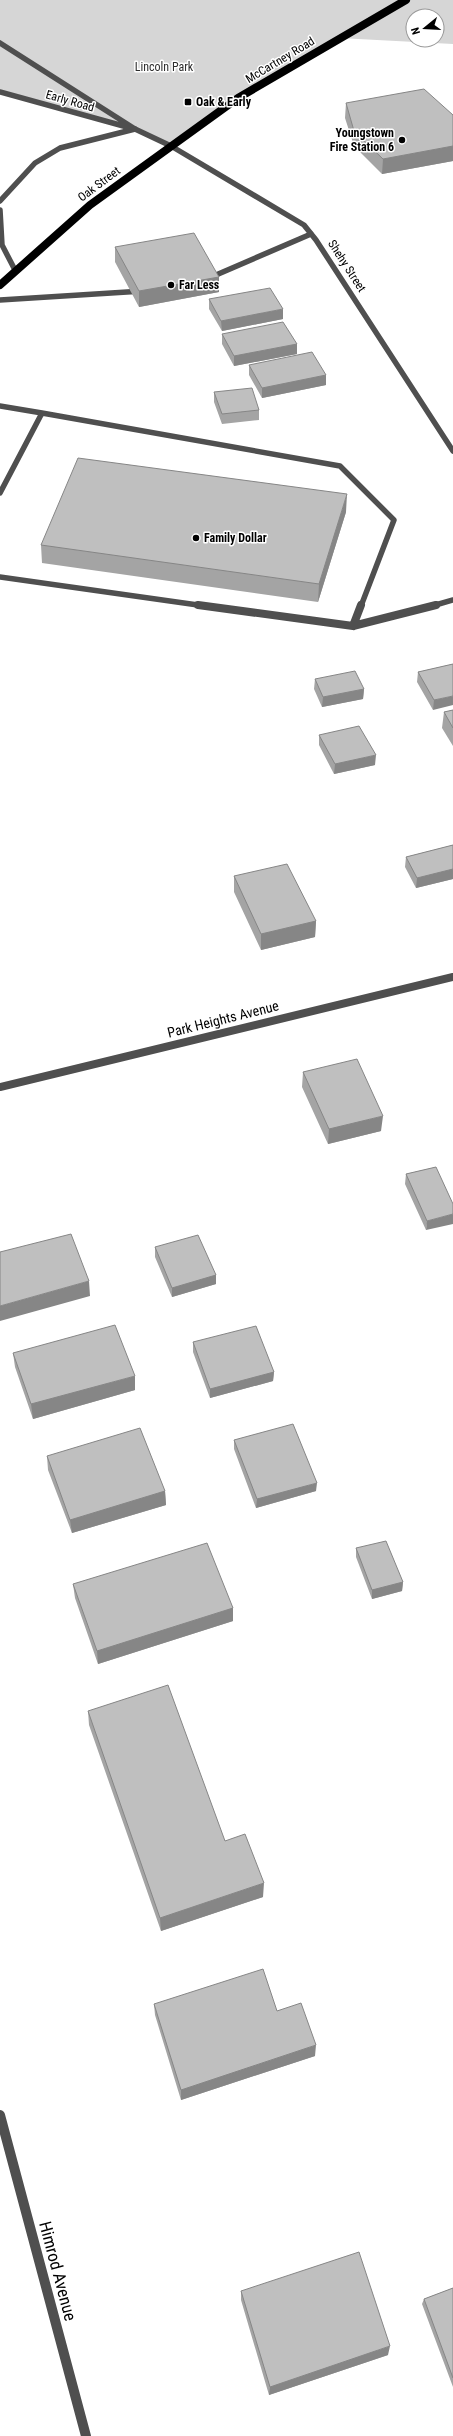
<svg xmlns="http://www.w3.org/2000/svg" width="453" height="2436" font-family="'Roboto Condensed',sans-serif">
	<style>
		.green { fill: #d6d6d6; fill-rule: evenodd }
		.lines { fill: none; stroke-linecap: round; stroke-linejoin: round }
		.service-far1 { stroke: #4f4f4f; stroke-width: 5.5 }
		.service { stroke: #4f4f4f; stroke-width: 8 }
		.minor { stroke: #4f4f4f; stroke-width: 8 }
		.tertiary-far1 { stroke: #4f4f4f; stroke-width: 5.5 }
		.tertiary { stroke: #4f4f4f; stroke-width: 10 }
		.trunk { stroke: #000; stroke-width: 8 }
		.wall { fill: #a4a4a4 }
		.shaded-wall { fill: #868686 }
		.building { fill: #bfbfbf; stroke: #868686 }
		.poi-dot { fill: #000; stroke: #fff; stroke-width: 1.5 }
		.labels { text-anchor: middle; stroke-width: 3; stroke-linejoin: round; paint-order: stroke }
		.far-street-label { font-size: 12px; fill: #000; stroke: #fff }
		.far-park-label { font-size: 12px; fill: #2d2d2d; stroke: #fff }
		.far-poi-label { font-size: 12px; font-weight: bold; fill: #000; stroke: #fff; text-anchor: start }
		.street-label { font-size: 14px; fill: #000; stroke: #fff }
		.near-street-label { font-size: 17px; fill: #000; stroke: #fff }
	</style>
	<rect width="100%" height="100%" fill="#fff"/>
	<path class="green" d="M 0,0 L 453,0 L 453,44 L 339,38 L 238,98 L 171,146 L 135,129 L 0,92 ZM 413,16 L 437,16 L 437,40 L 413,40 Z"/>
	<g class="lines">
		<path class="service-far1" d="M 0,201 L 35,163 L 60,148 L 135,129
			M 0,210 L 2,245 L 15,270
			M 209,278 L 311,234
			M 0,300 L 143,291
			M 0,406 L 42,413
			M 0,493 L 42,413 L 340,466 L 394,520 L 361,606
			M 0,577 L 205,606
			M 432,606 L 453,600"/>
		<path class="service" d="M 198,605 L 353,626 L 436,605
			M 353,626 L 361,605"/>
		<path class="minor" d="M 0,1087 L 453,977"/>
		<path class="tertiary-far1" d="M 0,43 L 135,129 L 171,146 L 304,225 L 316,240 L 453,451
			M 0,92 L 127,127"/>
		<path class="tertiary" d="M 0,2115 L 86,2436"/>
		<path class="trunk" d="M 0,285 L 90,205 L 238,98 L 406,0"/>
	</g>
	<path class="wall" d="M 346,103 L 453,115 L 453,161 L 382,174 L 354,146 L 345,118 Z
		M 115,247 L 219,277 L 219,292 L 139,307 L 115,262 Z
		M 209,299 L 283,319 L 222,331 L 209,309 Z
		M 222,334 L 297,344 L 297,354 L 234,366 L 222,344 Z
		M 249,365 L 326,375 L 326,385 L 262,398 L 249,375 Z
		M 214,392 L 259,410 L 259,420 L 222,424 L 214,402 Z
		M 346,512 L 318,602 L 42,563 L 41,545 Z
		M 453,664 L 433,710 L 417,682 L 418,672 Z
		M 315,679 L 364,689 L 363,699 L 322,707 L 314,689 Z
		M 453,710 L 453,746 L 442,728 L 444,712 Z
		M 319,735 L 375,765 L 334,774 L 319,745 Z
		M 453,845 L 453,879 L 416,888 L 405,867 L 406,857 Z
		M 234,876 L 316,921 L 315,937 L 261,950 L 234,892 Z
		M 303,1072 L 381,1131 L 328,1144 L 302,1087 Z
		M 436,1167 L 426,1230 L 405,1184 L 406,1174 Z
		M 155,1247 L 216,1275 L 216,1284 L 172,1297 L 155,1257 Z
		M 193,1342 L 274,1372 L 273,1381 L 210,1398 L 193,1352 Z
		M 13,1353 L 135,1390 L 33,1419 L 15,1367 Z
		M 234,1440 L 316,1491 L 256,1508 L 234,1449 Z
		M 47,1456 L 165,1491 L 166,1505 L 72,1533 L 48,1470 Z
		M 356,1548 L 403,1582 L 402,1591 L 372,1599 L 356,1557 Z
		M 73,1584 L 233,1608 L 233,1621 L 98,1664 L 75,1598 Z
		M 88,1711 L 225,1841 L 263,1897 L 161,1931 L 89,1725 Z
		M 154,2004 L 277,2011 L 315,2056 L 181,2100 L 155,2015 Z
		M 453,2288 L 453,2387 L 422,2304 L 424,2299 Z
		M 241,2291 L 388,2355 L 269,2395 L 241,2300 Z"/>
	<path class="shaded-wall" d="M 453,146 L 453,161 L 382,174 L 383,159 Z
		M 219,277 L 219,292 L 139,307 L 139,291 Z
		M 283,309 L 283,319 L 222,331 L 221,321 Z
		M 297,344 L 297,354 L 234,366 L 234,356 Z
		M 326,375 L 326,385 L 262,398 L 262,388 Z
		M 347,494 L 346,512 L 318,602 L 319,584 Z
		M 364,689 L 363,699 L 322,707 L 323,697 Z
		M 453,696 L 453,705 L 433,710 L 434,700 Z
		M 376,755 L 375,765 L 334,774 L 335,764 Z
		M 453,869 L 453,879 L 416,888 L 417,878 Z
		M 316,921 L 315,937 L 261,950 L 261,934 Z
		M 383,1116 L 381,1131 L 328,1144 L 329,1129 Z
		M 453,1214 L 453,1224 L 426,1230 L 427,1221 Z
		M 216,1275 L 216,1284 L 172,1297 L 172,1288 Z
		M 89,1281 L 90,1296 L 0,1321 L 0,1306 Z
		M 274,1372 L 273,1381 L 210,1398 L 210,1389 Z
		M 135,1376 L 135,1390 L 33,1419 L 31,1404 Z
		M 317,1483 L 316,1491 L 256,1508 L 257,1499 Z
		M 165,1491 L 166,1505 L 72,1533 L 70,1520 Z
		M 403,1582 L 402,1591 L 372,1599 L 372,1590 Z
		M 233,1608 L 233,1621 L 98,1664 L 97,1651 Z
		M 264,1883 L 263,1897 L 161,1931 L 160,1918 Z
		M 316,2045 L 315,2056 L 181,2100 L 181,2090 Z
		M 390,2346 L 388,2355 L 269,2395 L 270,2387 Z"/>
	<path class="building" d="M 424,89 L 453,115 L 453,146 L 383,159 L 354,131 L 346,103 Z
		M 194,233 L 219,277 L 139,291 L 115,247 Z
		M 270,288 L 283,309 L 221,321 L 209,299 Z
		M 283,322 L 297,344 L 234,356 L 222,334 Z
		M 312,352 L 326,375 L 262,388 L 249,365 Z
		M 252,388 L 259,410 L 222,414 L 214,392 Z
		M 78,458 L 347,494 L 319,584 L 41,545 Z
		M 453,664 L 453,696 L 434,700 L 418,672 Z
		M 355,671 L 364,689 L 323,697 L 315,679 Z
		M 453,710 L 453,728 L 444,712 Z
		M 359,726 L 376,755 L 335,764 L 319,735 Z
		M 453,845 L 453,869 L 417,878 L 406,857 Z
		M 287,864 L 316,921 L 261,934 L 234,876 Z
		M 357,1059 L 383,1116 L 329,1129 L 303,1072 Z
		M 436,1167 L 453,1204 L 453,1214 L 427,1221 L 406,1174 Z
		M 71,1234 L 89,1281 L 0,1306 L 0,1252 Z
		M 198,1235 L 216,1275 L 172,1288 L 155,1247 Z
		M 115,1325 L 135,1376 L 31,1404 L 13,1353 Z
		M 256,1326 L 274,1372 L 210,1389 L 193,1342 Z
		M 293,1424 L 317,1483 L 257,1499 L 234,1440 Z
		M 140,1428 L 165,1491 L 70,1520 L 47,1456 Z
		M 386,1541 L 403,1582 L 372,1590 L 356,1548 Z
		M 207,1543 L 233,1608 L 97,1651 L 73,1584 Z
		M 168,1685 L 225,1841 L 245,1834 L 264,1883 L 160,1918 L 88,1711 Z
		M 263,1969 L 277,2011 L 301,2003 L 316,2045 L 181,2090 L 154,2004 Z
		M 359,2252 L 390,2346 L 270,2387 L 241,2291 Z
		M 453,2288 L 453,2378 L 424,2299 Z"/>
	<g class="poi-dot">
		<rect x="184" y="98" width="8" height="8" rx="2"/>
		<circle cx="402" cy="140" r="4"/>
		<circle cx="171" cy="285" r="4"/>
		<circle cx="196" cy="538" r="4"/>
	</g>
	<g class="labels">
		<g class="far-street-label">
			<text transform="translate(280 60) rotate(-31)" y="4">McCartney Road</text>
			<text transform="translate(70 101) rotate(16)" y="4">Early Road</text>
			<text transform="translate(99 184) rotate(-37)" y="4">Oak Street</text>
			<text transform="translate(347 266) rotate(57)" y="4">Shehy Street</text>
		</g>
		<g class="far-park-label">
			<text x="164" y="71">Lincoln Park</text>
		</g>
		<g class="far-poi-label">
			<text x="196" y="106">Oak &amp; Early</text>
			<text x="394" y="137" text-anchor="end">Youngstown<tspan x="394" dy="14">Fire Station 6</tspan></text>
			<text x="179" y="289">Far Less</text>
			<text x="204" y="542">Family Dollar</text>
		</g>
		<g class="street-label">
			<text transform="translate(223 1019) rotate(-14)" y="5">Park Heights Avenue</text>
		</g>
		<g class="near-street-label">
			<text transform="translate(58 2271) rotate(75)" y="6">Himrod Avenue</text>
		</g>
	</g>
	<g transform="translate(425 28) rotate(252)"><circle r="19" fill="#ffffff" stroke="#999999"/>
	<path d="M0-3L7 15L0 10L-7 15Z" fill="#000000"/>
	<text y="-6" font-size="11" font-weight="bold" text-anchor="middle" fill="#000000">N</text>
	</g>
</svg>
